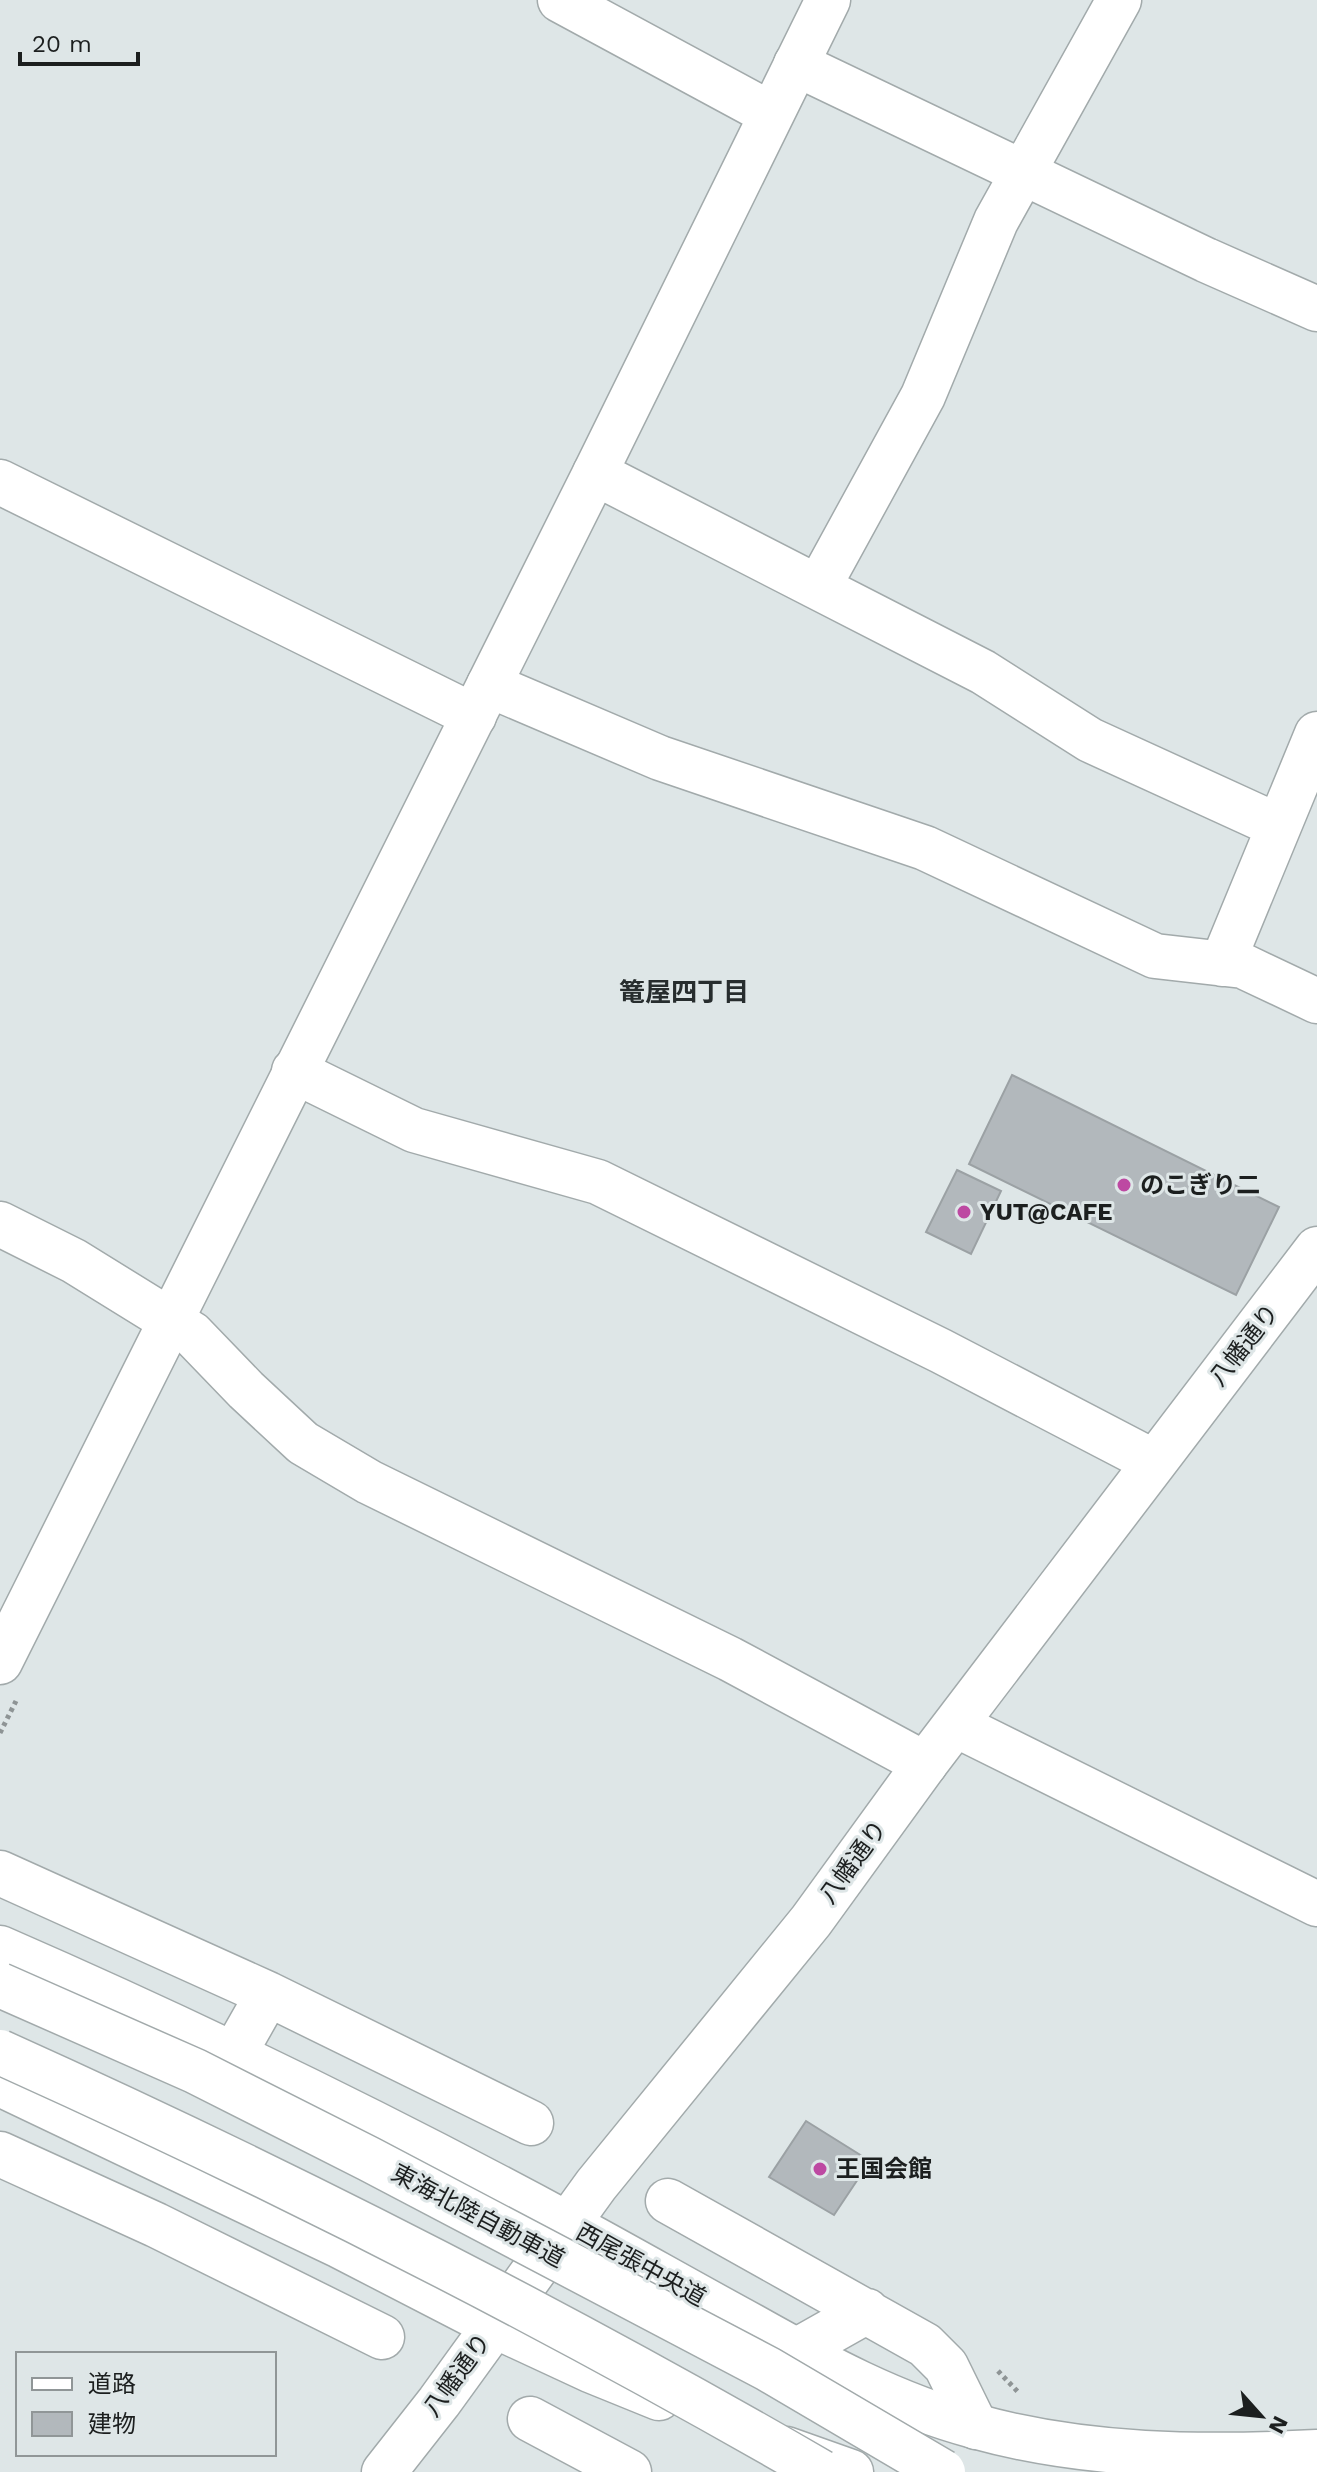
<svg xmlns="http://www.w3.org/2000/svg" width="1317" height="2472" font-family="'Work Sans','Noto Sans JP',sans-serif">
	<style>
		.building { fill: #b2b8bc; stroke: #9ba1a4; stroke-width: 2 }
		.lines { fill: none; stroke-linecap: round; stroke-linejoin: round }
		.minor-casing { stroke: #a2aaab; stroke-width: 47 }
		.tertiary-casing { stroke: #a2aaab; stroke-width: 47 }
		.primary-casing { stroke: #a2aaab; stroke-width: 47 }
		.path { stroke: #8e9495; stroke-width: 5; stroke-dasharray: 4 4; stroke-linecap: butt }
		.minor { stroke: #fff; stroke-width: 44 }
		.tertiary { stroke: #fff; stroke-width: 44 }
		.primary { stroke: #fff; stroke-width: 44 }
		.motorway-bridge-casing { stroke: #a2aaab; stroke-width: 47; stroke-linecap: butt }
		.motorway-bridge { stroke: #fff; stroke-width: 44 }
		.poi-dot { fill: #bd49a2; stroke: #dee6e7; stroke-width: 3 }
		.labels { text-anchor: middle; stroke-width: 6; stroke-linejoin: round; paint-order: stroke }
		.poi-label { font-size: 24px; font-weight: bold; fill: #1c1f1f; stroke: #dee6e7; text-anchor: start }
		.street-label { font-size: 24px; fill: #1c1f1f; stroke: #dee6e7 }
		.neighbourhood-label { font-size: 26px; font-weight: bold; fill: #272d2e; stroke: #dee6e7 }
	</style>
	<rect width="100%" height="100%" fill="#dee6e7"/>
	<path class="building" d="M 1012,1075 L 1279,1207 L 1236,1295 L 969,1164 Z
		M 957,1170 L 1001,1191 L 971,1254 L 926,1232 Z
		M 806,2121 L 870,2161 L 834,2215 L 769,2177 Z"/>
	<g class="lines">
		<defs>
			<path id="minor" d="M 560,0 L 771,114
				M 796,64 L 1206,260 L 1317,309
				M 595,473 L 983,672 L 1090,740 L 1278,826
				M 0,482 L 474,716
				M 819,586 L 923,396 L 996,221 L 1119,0
				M 489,685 L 660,758 L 925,848 L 1155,956 L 1243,966 L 1317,1001
				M 1222,964 L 1317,734
				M 294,1071 L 414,1130 L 598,1182 L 941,1351 L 1154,1462
				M 0,1224 L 74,1261 L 192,1334 L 246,1390 L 303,1443 L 369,1482 L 730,1659 L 925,1764
				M 956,1725 L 1317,1904
				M 0,1873 L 268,1994 L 531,2123
				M 234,2054 L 268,1994
				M 0,2154 L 156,2225 L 382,2337
				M 668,2201 L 925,2345 L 946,2366 L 976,2427
				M 796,2351 L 867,2311
				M 530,2419 L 629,2472"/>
			<path id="tertiary" d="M 0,1662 L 595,473 L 828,0
				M 384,2472 L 439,2402 L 596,2185 L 811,1921 L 925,1764 L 1317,1249"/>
			<path id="primary" d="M 0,1948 C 193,2032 384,2125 569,2225 C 630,2258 691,2293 752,2326 C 823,2366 895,2405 974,2426 C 1085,2457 1203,2458 1317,2452
				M 0,2084 L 340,2246 L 493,2325 L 590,2370 L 659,2398
				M 786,2449 L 851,2472"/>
		</defs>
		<use href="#minor" class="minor-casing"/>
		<use href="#tertiary" class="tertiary-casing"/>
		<use href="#primary" class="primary-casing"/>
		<path class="path" d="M 0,1733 L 16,1701
			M 998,2371 L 1019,2393"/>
		<use href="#minor" class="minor"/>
		<use href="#tertiary" class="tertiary"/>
		<use href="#primary" class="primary"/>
		<defs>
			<path id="motorway-bridge" d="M 0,1985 L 195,2071 L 369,2159 L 768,2369 L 943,2472
				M 0,2052 C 280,2178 555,2318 821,2472"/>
		</defs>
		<use href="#motorway-bridge" class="motorway-bridge-casing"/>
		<use href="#motorway-bridge" class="motorway-bridge"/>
	</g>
	<g class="poi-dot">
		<circle cx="1124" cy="1185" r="8"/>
		<circle cx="964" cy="1212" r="8"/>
		<circle cx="820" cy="2169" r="8"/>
	</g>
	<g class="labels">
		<g class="poi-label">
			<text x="1140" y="1193">のこぎり二</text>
			<text x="980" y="1220">YUT@CAFE</text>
			<text x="836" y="2177">王国会館</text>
		</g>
		<g class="street-label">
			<text transform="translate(1244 1345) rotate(-52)" y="8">八幡通り</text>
			<text transform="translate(853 1862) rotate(-54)" y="8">八幡通り</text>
			<text transform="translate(478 2216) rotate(28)" y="8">東海北陸自動車道</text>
			<text transform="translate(641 2265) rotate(29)" y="8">西尾張中央道</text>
			<text transform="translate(457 2375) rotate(-54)" y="8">八幡通り</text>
		</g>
		<g class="neighbourhood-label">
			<text x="684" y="1001">篭屋四丁目</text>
		</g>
	</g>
	<rect x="16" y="2352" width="260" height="104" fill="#dee6e7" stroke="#909697" stroke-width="2"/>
	<rect x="32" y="2378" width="40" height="12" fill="#ffffff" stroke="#909697" stroke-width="2"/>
	<text x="88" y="2392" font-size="24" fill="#1c1f1f">道路</text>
	<rect x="32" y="2412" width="40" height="24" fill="#b2b8bc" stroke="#909697" stroke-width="2"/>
	<text x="88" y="2432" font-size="24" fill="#1c1f1f">建物</text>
	<g transform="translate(1261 2416) rotate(117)" stroke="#dee6e7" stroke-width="6" paint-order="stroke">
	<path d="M0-6L14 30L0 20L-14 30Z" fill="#1c1f1f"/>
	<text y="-12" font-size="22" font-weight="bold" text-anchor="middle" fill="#1c1f1f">N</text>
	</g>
	<path d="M20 52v12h118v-12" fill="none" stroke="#1c1f1f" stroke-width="4"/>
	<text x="32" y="52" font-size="24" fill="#1c1f1f" stroke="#dee6e7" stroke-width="6" paint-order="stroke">20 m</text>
</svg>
